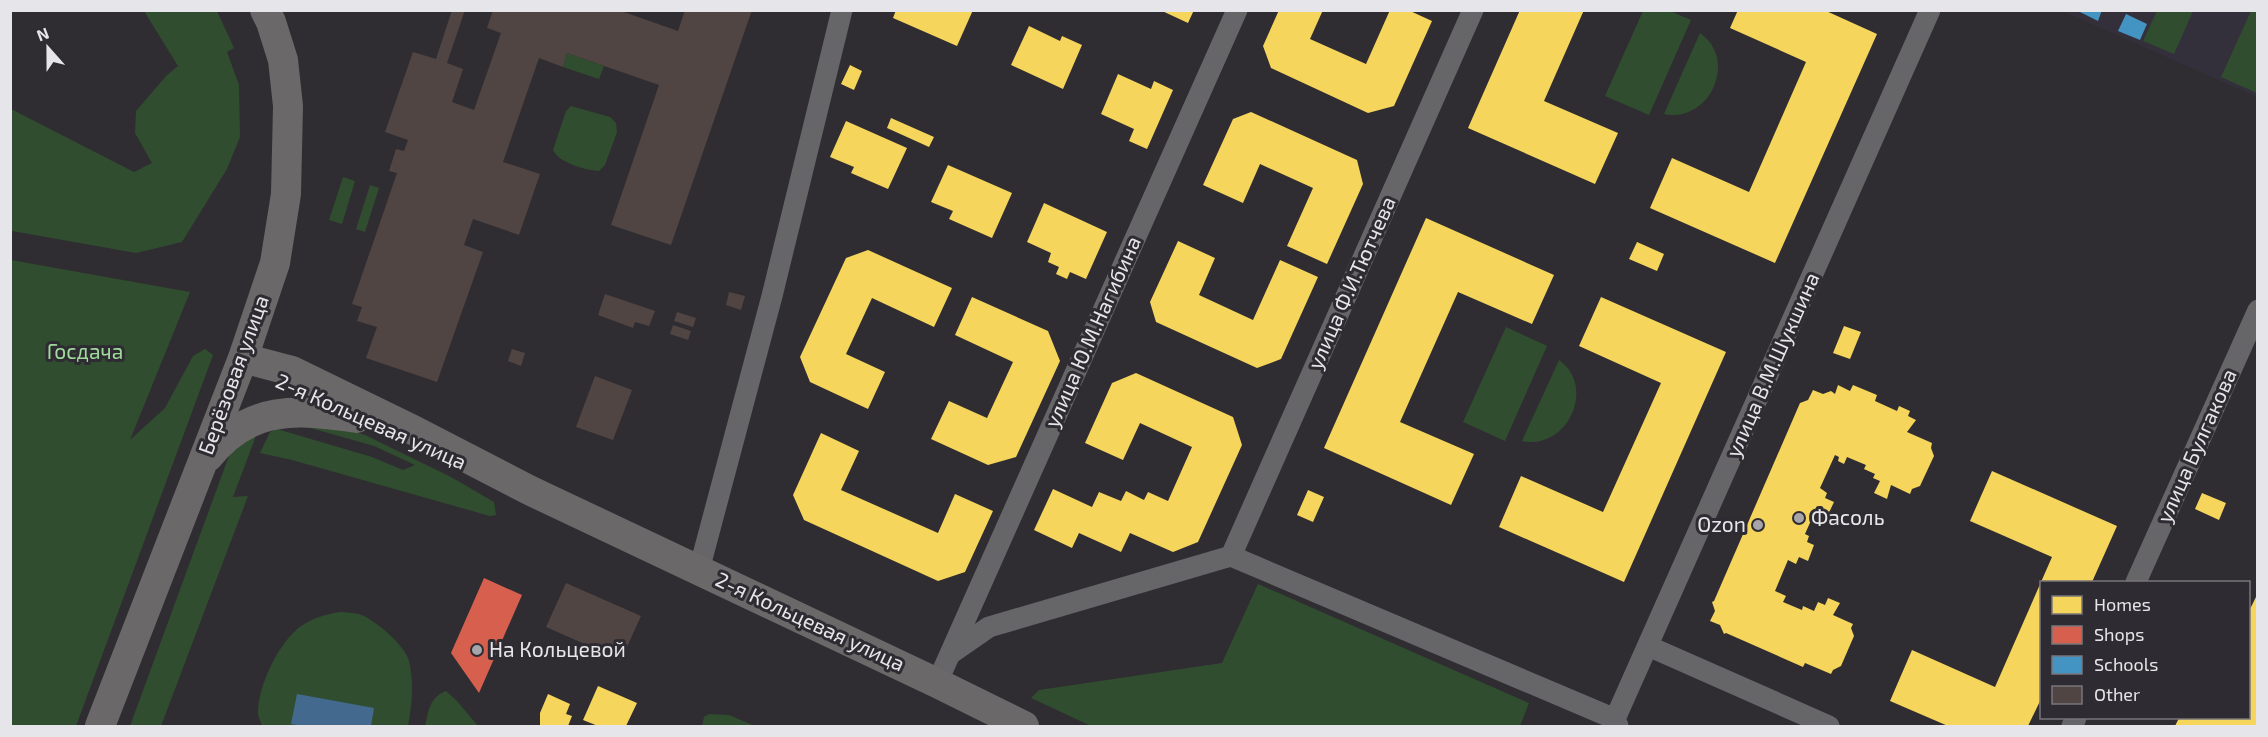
<svg xmlns="http://www.w3.org/2000/svg" width="2268" height="737" font-family="'Exo 2',sans-serif">
	<style>
		.built { fill: #34303b }
		.green { fill: #304d2f }
		.water { fill: #436a8e }
		.homes { fill: #f6d55c }
		.shops { fill: #d6604d }
		.schools { fill: #4393c3 }
		.building { fill: #504543 }
		.lines { fill: none; stroke-linecap: round; stroke-linejoin: round }
		.minor { stroke: #666567; stroke-width: 21 }
		.secondary { stroke: #6a6868; stroke-width: 30 }
		.poi-dot { fill: #a6a5a9; stroke: #2e2c32; stroke-width: 2 }
		.labels { text-anchor: middle; stroke-width: 6; stroke-linejoin: round; paint-order: stroke }
		.street-label { font-size: 21px; fill: #e6e5e9; stroke: #2e2c32 }
		.park-label { font-size: 21px; fill: #9edb9b; stroke: #2e2c32 }
		.poi-label { font-size: 21px; fill: #e6e5e9; stroke: #2e2c32; text-anchor: start }
	</style>
	<rect width="100%" height="100%" fill="#2f2d31"/>
	<path class="built" d="M 2062,11 L 2257,11 L 2257,97 Z"/>
	<path class="green" d="M 144,11 L 217,11 L 234,48 L 227,52 L 239,85 L 240,137 L 227,169 L 182,242 L 136,253 L 12,231 L 11,109 L 134,172 L 152,163 L 135,133 L 136,111 L 167,75 L 178,66 Z
		M 1643,11 L 1670,11 L 1691,20 L 1649,115 L 1605,96 Z
		M 2157,11 L 2193,11 L 2174,54 L 2143,41 Z
		M 2251,11 L 2257,11 L 2257,93 L 2221,77 Z
		M 1700,33 C 1739,60 1709,124 1664,114 Z
		M 567,53 L 604,66 L 599,79 L 563,67 Z
		M 571,106 L 610,117 L 616,123 L 617,132 L 605,165 L 599,171 C 585,170 559,163 553,150 L 566,111 Z
		M 343,177 L 355,181 L 342,224 L 329,220 Z
		M 370,185 L 379,188 L 365,232 L 356,229 Z
		M 11,260 L 190,292 L 130,440 L 165,408 L 193,356 L 205,349 L 213,355 L 76,726 L 11,726 Z
		M 1506,327 L 1547,346 L 1505,441 L 1463,422 Z
		M 1559,360 C 1597,387 1567,451 1522,441 Z
		M 293,423 L 340,427 L 365,435 L 451,477 L 494,502 L 496,515 L 490,516 L 292,460 L 260,453 L 270,432 L 277,429 L 372,457 L 403,470 L 415,465 L 374,446 Z
		M 260,425 L 233,497 L 248,496 L 161,726 L 130,726 L 230,453 Z
		M 1258,584 L 1529,703 L 1520,726 L 1091,726 L 1031,698 L 1039,690 L 1222,663 Z
		M 340,612 C 346,612 353,613 359,614 C 373,618 406,646 409,661 C 414,682 412,706 408,726 L 262,726 C 261,722 258,717 258,713 C 258,685 279,642 301,626 C 313,618 326,614 340,612 Z
		M 446,691 L 457,701 L 478,726 L 425,726 C 429,710 429,698 446,691 Z
		M 709,714 L 729,715 L 755,726 L 702,726 L 704,717 Z"/>
	<path class="water" d="M 297,694 L 374,708 L 371,726 L 303,726 L 291,724 Z"/>
	<path class="homes" d="M 896,10 L 973,10 L 957,46 L 893,18 Z
		M 1160,10 L 1194,10 L 1188,23 Z
		M 1279,10 L 1323,10 L 1310,39 L 1366,64 L 1390,10 L 1408,10 L 1432,21 L 1394,106 L 1368,113 L 1271,68 L 1263,46 Z
		M 1520,10 L 1584,10 L 1544,101 L 1618,133 L 1595,184 L 1468,128 Z
		M 1738,10 L 1824,10 L 1877,34 L 1775,263 L 1650,208 L 1672,158 L 1749,192 L 1806,62 L 1730,28 Z
		M 1029,26 L 1060,41 L 1062,36 L 1082,45 L 1063,89 L 1011,65 Z
		M 850,65 L 862,71 L 854,90 L 841,84 Z
		M 1118,74 L 1151,89 L 1154,81 L 1173,90 L 1147,149 L 1129,141 L 1134,129 L 1101,114 Z
		M 1251,112 L 1357,160 L 1363,184 L 1327,264 L 1287,246 L 1313,188 L 1260,164 L 1243,203 L 1203,185 L 1233,119 Z
		M 891,118 L 934,137 L 929,147 L 887,128 Z
		M 846,121 L 907,148 L 888,189 L 851,173 L 854,167 L 830,157 Z
		M 948,165 L 1012,193 L 992,238 L 949,219 L 953,211 L 931,202 Z
		M 1044,203 L 1107,232 L 1086,279 L 1070,272 L 1067,279 L 1056,274 L 1059,267 L 1048,262 L 1051,253 L 1027,242 Z
		M 1426,218 L 1554,275 L 1532,324 L 1458,292 L 1400,422 L 1474,454 L 1451,505 L 1324,448 Z
		M 1178,241 L 1215,258 L 1199,295 L 1253,320 L 1280,260 L 1318,277 L 1281,359 L 1257,368 L 1156,322 L 1150,302 Z
		M 1637,242 L 1664,254 L 1657,271 L 1629,259 Z
		M 868,250 L 952,288 L 934,327 L 872,298 L 846,354 L 885,372 L 868,409 L 810,382 L 800,357 L 846,258 Z
		M 972,297 L 1048,331 L 1060,361 L 1016,457 L 988,465 L 931,439 L 949,401 L 987,418 L 1013,362 L 955,335 Z
		M 1601,297 L 1726,352 L 1624,582 L 1499,527 L 1521,476 L 1603,512 L 1661,383 L 1579,346 Z
		M 1844,326 L 1861,332 L 1850,359 L 1833,353 Z
		M 1136,373 L 1233,417 L 1242,445 L 1198,542 L 1173,552 L 1130,533 L 1121,552 L 1079,533 L 1072,548 L 1034,530 L 1053,489 L 1092,507 L 1099,492 L 1121,501 L 1126,491 L 1144,500 L 1148,492 L 1168,501 L 1192,447 L 1140,423 L 1123,460 L 1085,443 L 1112,383 Z
		M 1838,385 L 1850,391 L 1853,385 L 1877,395 L 1875,401 L 1897,411 L 1899,406 L 1910,411 L 1908,416 L 1916,420 L 1907,432 L 1932,443 L 1931,448 L 1934,456 L 1920,486 L 1912,489 L 1910,494 L 1891,485 L 1887,499 L 1874,493 L 1880,481 L 1873,478 L 1875,474 L 1864,469 L 1866,465 L 1847,457 L 1844,464 L 1838,461 L 1839,457 L 1835,455 L 1820,488 L 1827,493 L 1825,498 L 1834,502 L 1826,519 L 1819,515 L 1822,509 L 1817,507 L 1805,534 L 1809,536 L 1807,542 L 1814,545 L 1808,561 L 1799,557 L 1796,564 L 1788,560 L 1775,591 L 1786,596 L 1783,602 L 1802,610 L 1803,606 L 1814,611 L 1818,602 L 1825,605 L 1828,598 L 1840,603 L 1833,615 L 1853,624 L 1851,628 L 1854,636 L 1841,666 L 1833,670 L 1831,674 L 1805,663 L 1803,667 L 1726,633 L 1724,634 L 1720,625 L 1710,621 L 1715,611 L 1712,602 L 1714,601 L 1800,403 L 1808,400 L 1813,390 L 1823,394 L 1831,391 L 1835,394 Z
		M 821,433 L 859,451 L 841,490 L 938,533 L 955,494 L 993,511 L 965,572 L 938,581 L 804,520 L 793,495 Z
		M 1992,471 L 2117,526 L 2092,582 L 2042,582 L 2042,697 L 2028,726 L 1948,726 L 1890,701 L 1912,650 L 1995,687 L 2052,557 L 1970,521 Z
		M 1308,490 L 1324,497 L 1313,522 L 1297,515 Z
		M 2202,493 L 2226,503 L 2219,520 L 2195,509 Z
		M 2258,593 L 2258,726 L 2175,726 L 2179,718 L 2248,718 L 2248,613 Z
		M 598,686 L 637,703 L 626,726 L 598,726 L 583,720 Z
		M 548,694 L 570,704 L 566,714 L 572,716 L 568,726 L 540,726 L 540,713 Z"/>
	<path class="shops" d="M 484,578 L 522,595 L 479,693 L 451,653 Z"/>
	<path class="schools" d="M 2076,10 L 2102,10 L 2098,21 Z
		M 2126,14 L 2147,24 L 2140,40 L 2118,31 Z"/>
	<path class="building" d="M 452,10 L 465,10 L 447,63 L 463,69 L 452,102 L 474,110 L 501,33 L 487,28 L 493,10 L 618,10 L 678,31 L 685,10 L 752,10 L 671,245 L 611,225 L 659,85 L 567,53 L 563,67 L 539,58 L 503,162 L 540,174 L 519,235 L 473,219 L 464,245 L 483,252 L 437,382 L 366,358 L 377,327 L 357,321 L 362,307 L 352,304 L 397,173 L 389,171 L 396,149 L 404,151 L 408,140 L 385,132 L 413,52 L 436,59 Z
		M 729,292 L 745,296 L 741,310 L 726,305 Z
		M 605,294 L 655,311 L 649,326 L 635,322 L 633,328 L 598,315 Z
		M 677,312 L 696,318 L 693,327 L 674,321 Z
		M 673,325 L 691,331 L 688,340 L 670,334 Z
		M 512,349 L 525,353 L 521,366 L 508,361 Z
		M 595,376 L 632,390 L 613,440 L 576,427 Z
		M 566,583 L 641,616 L 621,660 L 546,627 Z"/>
	<g class="lines">
		<path class="minor" d="M 1231,556 L 1473,10
			M 699,570 L 772,296 L 842,10
			M 2136,582 L 2258,310
			M 1648,646 L 1829,726
			M 950,654 L 989,627 L 1231,556 L 1615,719 L 1618,726
			M 937,683 L 1237,10
			M 1615,719 L 1930,10
			M 2072,726 L 2076,718"/>
		<path class="secondary" d="M 243,358 L 292,371 L 415,431 L 529,490 L 937,683 L 1024,726
			M 208,457 C 249,405 297,409 357,418
			M 100,726 L 243,358 L 275,263 L 286,194 L 288,106 L 283,60 L 271,22 L 265,10"/>
	</g>
	<g class="poi-dot">
		<circle cx="1799" cy="518" r="6"/>
		<circle cx="1758" cy="525" r="6"/>
		<circle cx="477" cy="650" r="6"/>
	</g>
	<g class="labels">
		<g class="street-label">
			<text transform="translate(1352 283) rotate(-66)" y="7">улица Ф.И.Тютчева</text>
			<text transform="translate(1093 332) rotate(-66)" y="7">улица Ю.М.Нагибина</text>
			<text transform="translate(1773 365) rotate(-66)" y="7">улица В.М.Шукшина</text>
			<text transform="translate(234 375) rotate(-70)" y="7">Берёзовая улица</text>
			<text transform="translate(371 422) rotate(24)" y="7">2-я Кольцевая улица</text>
			<text transform="translate(2197 446) rotate(-66)" y="7">улица Булгакова</text>
			<text transform="translate(810 622) rotate(25)" y="7">2-я Кольцевая улица</text>
		</g>
		<g class="park-label">
			<text x="85" y="359">Госдача</text>
		</g>
		<g class="poi-label">
			<text x="1811" y="525">Фасоль</text>
			<text x="1746" y="532" text-anchor="end">Ozon</text>
			<text x="489" y="657">На Кольцевой</text>
		</g>
	</g>
	<rect width="2268" height="737" fill="none" stroke="#e6e5e9" stroke-width="24"/>
	<rect x="2040" y="581" width="210" height="138" fill="#2e2c32" stroke="#78767b" stroke-width="1.5"/>
	<rect x="2052" y="596" width="30" height="18" fill="#f6d55c" stroke="#78767b" stroke-width="1.5"/>
	<text x="2094" y="611" font-size="18" fill="#e6e5e9">Homes</text>
	<rect x="2052" y="626" width="30" height="18" fill="#d6604d" stroke="#78767b" stroke-width="1.5"/>
	<text x="2094" y="641" font-size="18" fill="#e6e5e9">Shops</text>
	<rect x="2052" y="656" width="30" height="18" fill="#4393c3" stroke="#78767b" stroke-width="1.5"/>
	<text x="2094" y="671" font-size="18" fill="#e6e5e9">Schools</text>
	<rect x="2052" y="686" width="30" height="18" fill="#504543" stroke="#78767b" stroke-width="1.5"/>
	<text x="2094" y="701" font-size="18" fill="#e6e5e9">Other</text>
	<g transform="translate(48 48) rotate(339)" stroke="#2e2c32" stroke-width="4.5" paint-order="stroke">
	<path d="M0-4.5L10 22L0 15L-10 22Z" fill="#e6e5e9"/>
	<text y="-9" font-size="16" font-weight="bold" text-anchor="middle" fill="#e6e5e9">N</text>
	</g>
</svg>
